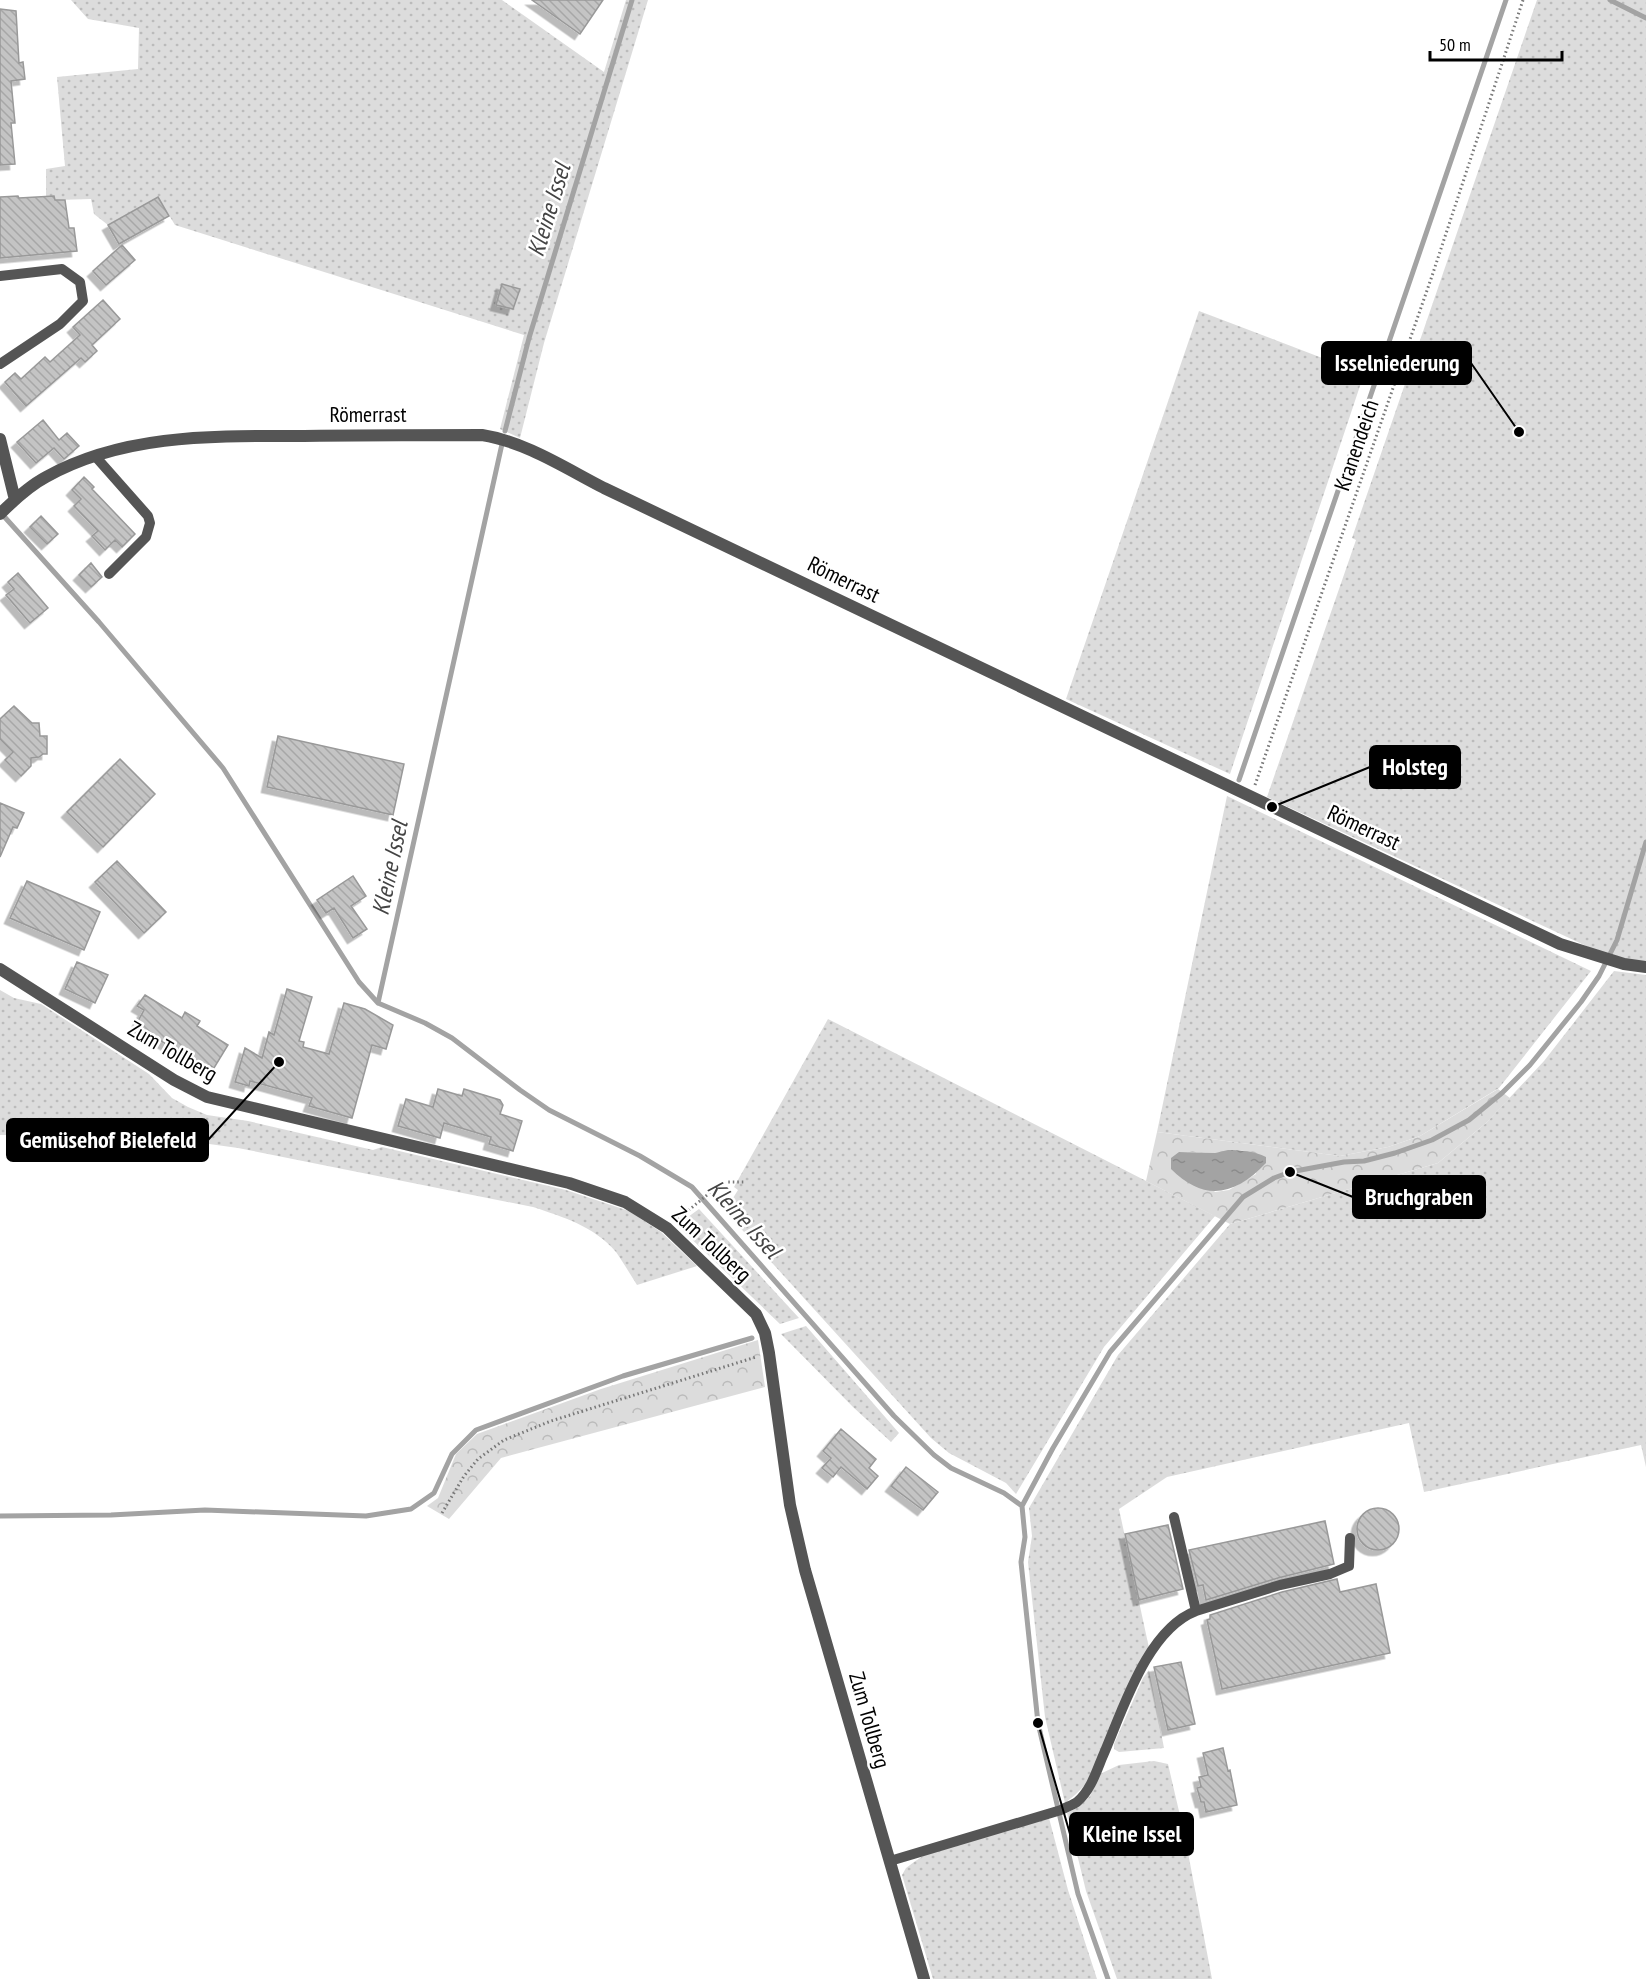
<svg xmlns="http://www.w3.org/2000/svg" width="1646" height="1979" font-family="'PT Sans Narrow',sans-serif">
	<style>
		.green { fill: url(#green-dots) }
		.forest { fill: url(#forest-crowns); fill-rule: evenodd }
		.water { fill: url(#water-ripples) }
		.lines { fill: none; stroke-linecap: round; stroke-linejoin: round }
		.stream { stroke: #a3a3a3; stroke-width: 5 }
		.building { fill: url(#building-back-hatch); stroke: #999; stroke-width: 1.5; filter: url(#shadow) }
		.path { stroke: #777; stroke-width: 3; stroke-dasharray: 1.5 3; stroke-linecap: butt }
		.service { stroke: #555; stroke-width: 10 }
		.minor { stroke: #555; stroke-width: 12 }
		.labels { text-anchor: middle; stroke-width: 5; stroke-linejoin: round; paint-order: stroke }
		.street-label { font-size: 22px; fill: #000; stroke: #fff }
		.water-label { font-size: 24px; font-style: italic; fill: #444; stroke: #fff }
		.leader { fill: none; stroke: #000; stroke-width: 2 }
		.callout-dot { fill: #000; stroke: #fff; stroke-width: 2 }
		.callout { fill: #000; stroke: #000; stroke-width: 2 }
		.callout-label { font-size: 24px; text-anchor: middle; font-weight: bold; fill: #fff }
	</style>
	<defs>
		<pattern id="green-dots" width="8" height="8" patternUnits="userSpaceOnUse" patternTransform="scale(1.5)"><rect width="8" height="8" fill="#dcdcdc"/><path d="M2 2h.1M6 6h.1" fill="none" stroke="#bbb" stroke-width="1.8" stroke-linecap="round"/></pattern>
		<pattern id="forest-crowns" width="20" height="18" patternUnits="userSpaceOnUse" patternTransform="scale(1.5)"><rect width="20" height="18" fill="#dcdcdc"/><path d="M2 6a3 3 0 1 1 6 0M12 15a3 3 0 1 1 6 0" fill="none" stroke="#bbb"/></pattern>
		<pattern id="water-ripples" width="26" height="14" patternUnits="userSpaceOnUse" patternTransform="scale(1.5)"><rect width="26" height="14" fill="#a3a3a3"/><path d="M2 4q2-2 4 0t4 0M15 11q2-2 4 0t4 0" fill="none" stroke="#8b8b8b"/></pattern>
		<pattern id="building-back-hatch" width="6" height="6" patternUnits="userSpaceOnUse" patternTransform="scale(1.5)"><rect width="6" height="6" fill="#c4c4c4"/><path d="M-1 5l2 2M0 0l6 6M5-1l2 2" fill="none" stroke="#a7a7a7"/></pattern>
		<filter id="shadow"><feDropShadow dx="-5.5" dy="5.5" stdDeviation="0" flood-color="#0004"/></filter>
	</defs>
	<rect width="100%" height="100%" fill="#fff"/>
	<path class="green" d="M 71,0 L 502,0 L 604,72 L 626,0 L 648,0 L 544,343 L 520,438 L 500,429 L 524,335 L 175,225 L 158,197 L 108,225 L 94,214 L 91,199 L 55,200 L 54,196 L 46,196 L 46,169 L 65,166 L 57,77 L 138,69 L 139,28 L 88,19 Z
		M 1537,0 L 1646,0 L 1646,963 L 1610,957 L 1267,797 L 1356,540 L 1352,538 Z
		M 1199,311 L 1364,374 L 1230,774 L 1066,699 Z
		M 1227,796 L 1591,971 L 1499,1088 L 1420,1136 L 1388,1147 L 1340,1156 L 1157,1132 Z
		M 1614,971 L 1646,975 L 1646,1467 L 1641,1445 L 1424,1492 L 1409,1423 L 1167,1477 L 1119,1509 L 1149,1648 L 1086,1784 L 1075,1795 L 1065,1803 L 1045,1717 L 1028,1562 L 1032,1536 L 1029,1508 L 1118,1355 L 1230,1224 L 1438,1163 L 1486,1123 L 1544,1061 Z
		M 0,990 L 14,998 L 41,1004 L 149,1074 L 172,1098 L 188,1107 L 207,1115 L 248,1121 L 373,1150 L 382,1147 L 566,1190 L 629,1211 L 661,1232 L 697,1266 L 637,1285 C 630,1274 623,1262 616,1252 C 594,1226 563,1217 533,1207 L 238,1148 L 152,1136 L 0,1135 Z
		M 828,1019 L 1215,1216 L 1104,1347 L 1016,1494 L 1006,1483 L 949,1453 L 931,1438 L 725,1211 L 738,1190 L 734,1187 Z
		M 699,1209 L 799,1318 L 780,1324 L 677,1225 Z
		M 806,1326 L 899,1433 L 891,1442 L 853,1407 L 781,1334 Z
		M 1149,1670 L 1164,1748 L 1119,1752 L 1114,1749 L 1114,1744 L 1143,1678 Z
		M 1154,1761 L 1168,1764 L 1185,1837 L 1212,1979 L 1117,1979 L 1086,1891 L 1067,1813 L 1080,1806 L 1090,1796 L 1100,1774 L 1119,1765 Z
		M 1049,1818 L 1068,1890 L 1097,1979 L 933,1979 L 902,1875 L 906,1868 L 914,1862 L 926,1854 Z"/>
	<path class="forest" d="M 1498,1089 L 1510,1098 L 1486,1123 L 1438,1163 L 1230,1224 L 1146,1181 L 1157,1132 L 1340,1156 L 1388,1147 L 1420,1136 ZM 1242,1150 L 1252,1154 L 1256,1174 L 1229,1190 L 1215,1192 L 1179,1152 L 1215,1153 Z
		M 758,1340 L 765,1387 L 501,1458 L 449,1519 L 427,1506 L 438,1498 L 456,1454 L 477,1434 L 601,1389 Z"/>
	<path class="water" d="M 1228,1150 C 1240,1150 1255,1151 1266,1157 L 1266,1163 C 1235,1196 1204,1202 1171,1169 L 1171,1158 L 1179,1152 L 1215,1153 Z"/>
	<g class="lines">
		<path class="stream" d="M 1610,0 L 1646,18
			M 505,431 L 529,338 L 632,0
			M 502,444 L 378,1003 L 425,1023 L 452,1038 L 520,1090 L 549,1110 L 640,1156 L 692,1187 L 894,1416 L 934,1455 L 951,1468 L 1004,1493 L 1022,1506 L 1025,1537 L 1021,1562 L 1038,1723 L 1078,1894 L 1108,1979
			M 1,513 L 99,622 L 223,768 L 359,982 L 378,1003
			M 1239,780 L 1506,0
			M 1022,1506 L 1053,1448 L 1110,1352 L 1243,1197 L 1274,1178 L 1290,1172 L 1344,1162 L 1364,1161 L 1395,1153 L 1432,1140 L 1469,1120 L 1502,1093 L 1530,1065 L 1581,1002 L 1599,976 L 1617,940 L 1646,842
			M 0,1516 L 111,1515 L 205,1510 L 366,1516 L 411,1509 L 434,1493 L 452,1454 L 476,1430 L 623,1376 L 752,1338"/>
	</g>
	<path class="building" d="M 532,0 L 603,0 L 580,34 Z
		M 0,9 L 16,11 L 19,63 L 23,62 L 25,79 L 11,81 L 15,123 L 11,123 L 15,164 L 0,165 Z
		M 18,196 L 19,198 L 54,196 L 55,200 L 65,200 L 69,228 L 74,228 L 77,251 L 0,258 L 0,197 Z
		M 158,197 L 169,216 L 119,244 L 108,225 Z
		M 122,245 L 135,260 L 106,285 L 93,271 Z
		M 502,284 L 520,289 L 513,309 L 496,305 Z
		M 103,300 L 120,319 L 92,345 L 97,351 L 85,362 L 81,358 L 26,406 L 5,382 L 15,373 L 21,379 L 45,357 L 50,362 L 80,335 L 73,327 Z
		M 43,420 L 59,440 L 67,433 L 79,446 L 64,459 L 54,448 L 36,463 L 17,442 Z
		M 84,477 L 94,487 L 92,489 L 135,534 L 122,547 L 115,540 L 105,550 L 92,536 L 98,531 L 74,506 L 81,499 L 72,490 Z
		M 41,516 L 58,534 L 47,544 L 30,527 Z
		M 91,563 L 102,577 L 91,587 L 79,575 Z
		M 18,573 L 48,608 L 30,623 L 6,595 L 14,589 L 8,582 Z
		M 14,706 L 32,723 L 39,723 L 40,736 L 47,736 L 47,754 L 43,754 L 39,757 L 31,758 L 31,766 L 21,776 L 5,760 L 13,752 L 0,739 L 0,719 Z
		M 278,736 L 404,764 L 393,815 L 267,787 Z
		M 120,759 L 155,794 L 103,847 L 67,812 Z
		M 0,803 L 24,813 L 17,828 L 13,827 L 0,857 Z
		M 117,861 L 166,912 L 144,933 L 95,882 Z
		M 353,876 L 366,896 L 351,906 L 367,929 L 353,938 L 334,908 L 326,913 L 317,900 Z
		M 27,881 L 100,912 L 84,950 L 10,918 Z
		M 77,962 L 108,975 L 95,1003 L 65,989 Z
		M 287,989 L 312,997 L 299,1041 L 304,1042 L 303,1047 L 329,1054 L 344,1003 L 365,1009 L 393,1025 L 386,1049 L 372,1045 L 352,1118 L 309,1106 L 312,1098 L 250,1081 L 249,1086 L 235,1082 L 245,1048 L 262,1058 L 269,1032 L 274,1035 Z
		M 145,995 L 182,1018 L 185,1012 L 200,1021 L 197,1026 L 228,1045 L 214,1068 L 211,1066 L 209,1070 L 138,1027 L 141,1024 L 138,1021 L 144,1010 L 137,1006 Z
		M 438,1089 L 462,1096 L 464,1089 L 500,1100 L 503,1105 L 500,1114 L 522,1121 L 513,1151 L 489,1144 L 491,1137 L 444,1123 L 440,1138 L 398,1126 L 406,1099 L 433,1107 Z
		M 841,1429 L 876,1459 L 869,1468 L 878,1476 L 867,1489 L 841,1467 L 833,1477 L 822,1468 L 831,1458 L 823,1451 Z
		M 906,1467 L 938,1492 L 923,1510 L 891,1486 Z
		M1357 1529a21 21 0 1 1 42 0a21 21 0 1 1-42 0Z
		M 1325,1521 L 1334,1564 L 1278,1578 L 1206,1600 L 1203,1585 L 1198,1586 L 1189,1550 Z
		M 1168,1525 L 1183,1589 L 1139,1600 L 1125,1534 Z
		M 1337,1579 L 1340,1592 L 1376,1584 L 1390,1653 L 1222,1689 L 1207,1620 L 1210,1619 L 1210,1615 L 1282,1592 Z
		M 1181,1662 L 1195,1724 L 1168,1730 L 1154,1667 Z
		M 1223,1748 L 1228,1771 L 1230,1770 L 1237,1805 L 1206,1812 L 1204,1802 L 1201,1802 L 1197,1788 L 1201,1787 L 1199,1777 L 1208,1775 L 1203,1753 Z"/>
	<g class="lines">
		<path class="path" d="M 1255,785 L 1432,276 L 1523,0
			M 678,1219 L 718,1186 L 727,1182 L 746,1182
			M 442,1513 L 464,1476 L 478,1459 L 504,1440 L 551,1421 L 756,1357"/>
		<path class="service" d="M 0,276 L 62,269 L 80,282 L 83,301 L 60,324 L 0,364
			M 95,456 L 148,516 L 150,523 L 146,537 L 109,574
			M 1174,1517 L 1196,1611
			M 890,1861 L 1061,1810 C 1066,1807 1073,1805 1077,1802 C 1090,1791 1096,1773 1102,1758 C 1122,1713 1146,1630 1196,1611 L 1280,1585 L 1330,1574 L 1349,1566 L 1350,1538"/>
		<path class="minor" d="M 0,439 L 15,500
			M 0,514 C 14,500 29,486 46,477 C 125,433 217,436 304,436 C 364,435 423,435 482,435 C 526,442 565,468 604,488 L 1560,944 L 1624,964 L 1646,967
			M 0,969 L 174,1080 L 207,1097 L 569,1183 L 625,1202 L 667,1228 L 756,1314 L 765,1333 L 769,1353 L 790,1505 L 805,1570 L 924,1979"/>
	</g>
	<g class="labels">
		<g class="street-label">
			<text x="368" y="422">Römerrast</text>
			<text transform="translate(1356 445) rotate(-71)" y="8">Kranendeich</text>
			<text transform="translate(844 579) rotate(26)" y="8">Römerrast</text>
			<text transform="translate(1364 827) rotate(25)" y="8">Römerrast</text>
			<text transform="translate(173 1051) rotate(30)" y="8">Zum Tollberg</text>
			<text transform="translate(712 1244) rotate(43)" y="8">Zum Tollberg</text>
			<text transform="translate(870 1720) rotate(74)" y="8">Zum Tollberg</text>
		</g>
		<g class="water-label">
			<text transform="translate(549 210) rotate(-73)" y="8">Kleine Issel</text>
			<text transform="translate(390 868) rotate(-78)" y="8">Kleine Issel</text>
			<text transform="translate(744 1219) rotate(48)" y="8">Kleine Issel</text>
		</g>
	</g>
	<path class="leader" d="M1519 432L1471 363M1272 807L1370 767M279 1062L208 1140M1290 1172L1353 1197M1038 1723L1070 1834"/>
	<g class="callout-dot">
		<circle cx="1519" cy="432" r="6"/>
		<circle cx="1272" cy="807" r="6"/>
		<circle cx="279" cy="1062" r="6"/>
		<circle cx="1290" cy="1172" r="6"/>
		<circle cx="1038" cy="1723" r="6"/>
	</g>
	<g class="callout">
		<rect x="1322" y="342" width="149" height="42" rx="6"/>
		<rect x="1370" y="746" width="90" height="42" rx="6"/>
		<rect x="7" y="1119" width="201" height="42" rx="6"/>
		<rect x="1353" y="1176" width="132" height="42" rx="6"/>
		<rect x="1070" y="1813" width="123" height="42" rx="6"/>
	</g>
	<g class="callout-label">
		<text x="1397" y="371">Isselniederung</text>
		<text x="1415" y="775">Holsteg</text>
		<text x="108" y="1148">Gemüsehof Bielefeld</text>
		<text x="1419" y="1205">Bruchgraben</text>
		<text x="1132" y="1842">Kleine Issel</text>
	</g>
	<path d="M1430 51v9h132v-9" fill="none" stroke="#000000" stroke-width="3"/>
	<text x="1439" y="51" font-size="18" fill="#000000" stroke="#ffffff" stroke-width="4.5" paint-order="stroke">50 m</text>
</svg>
